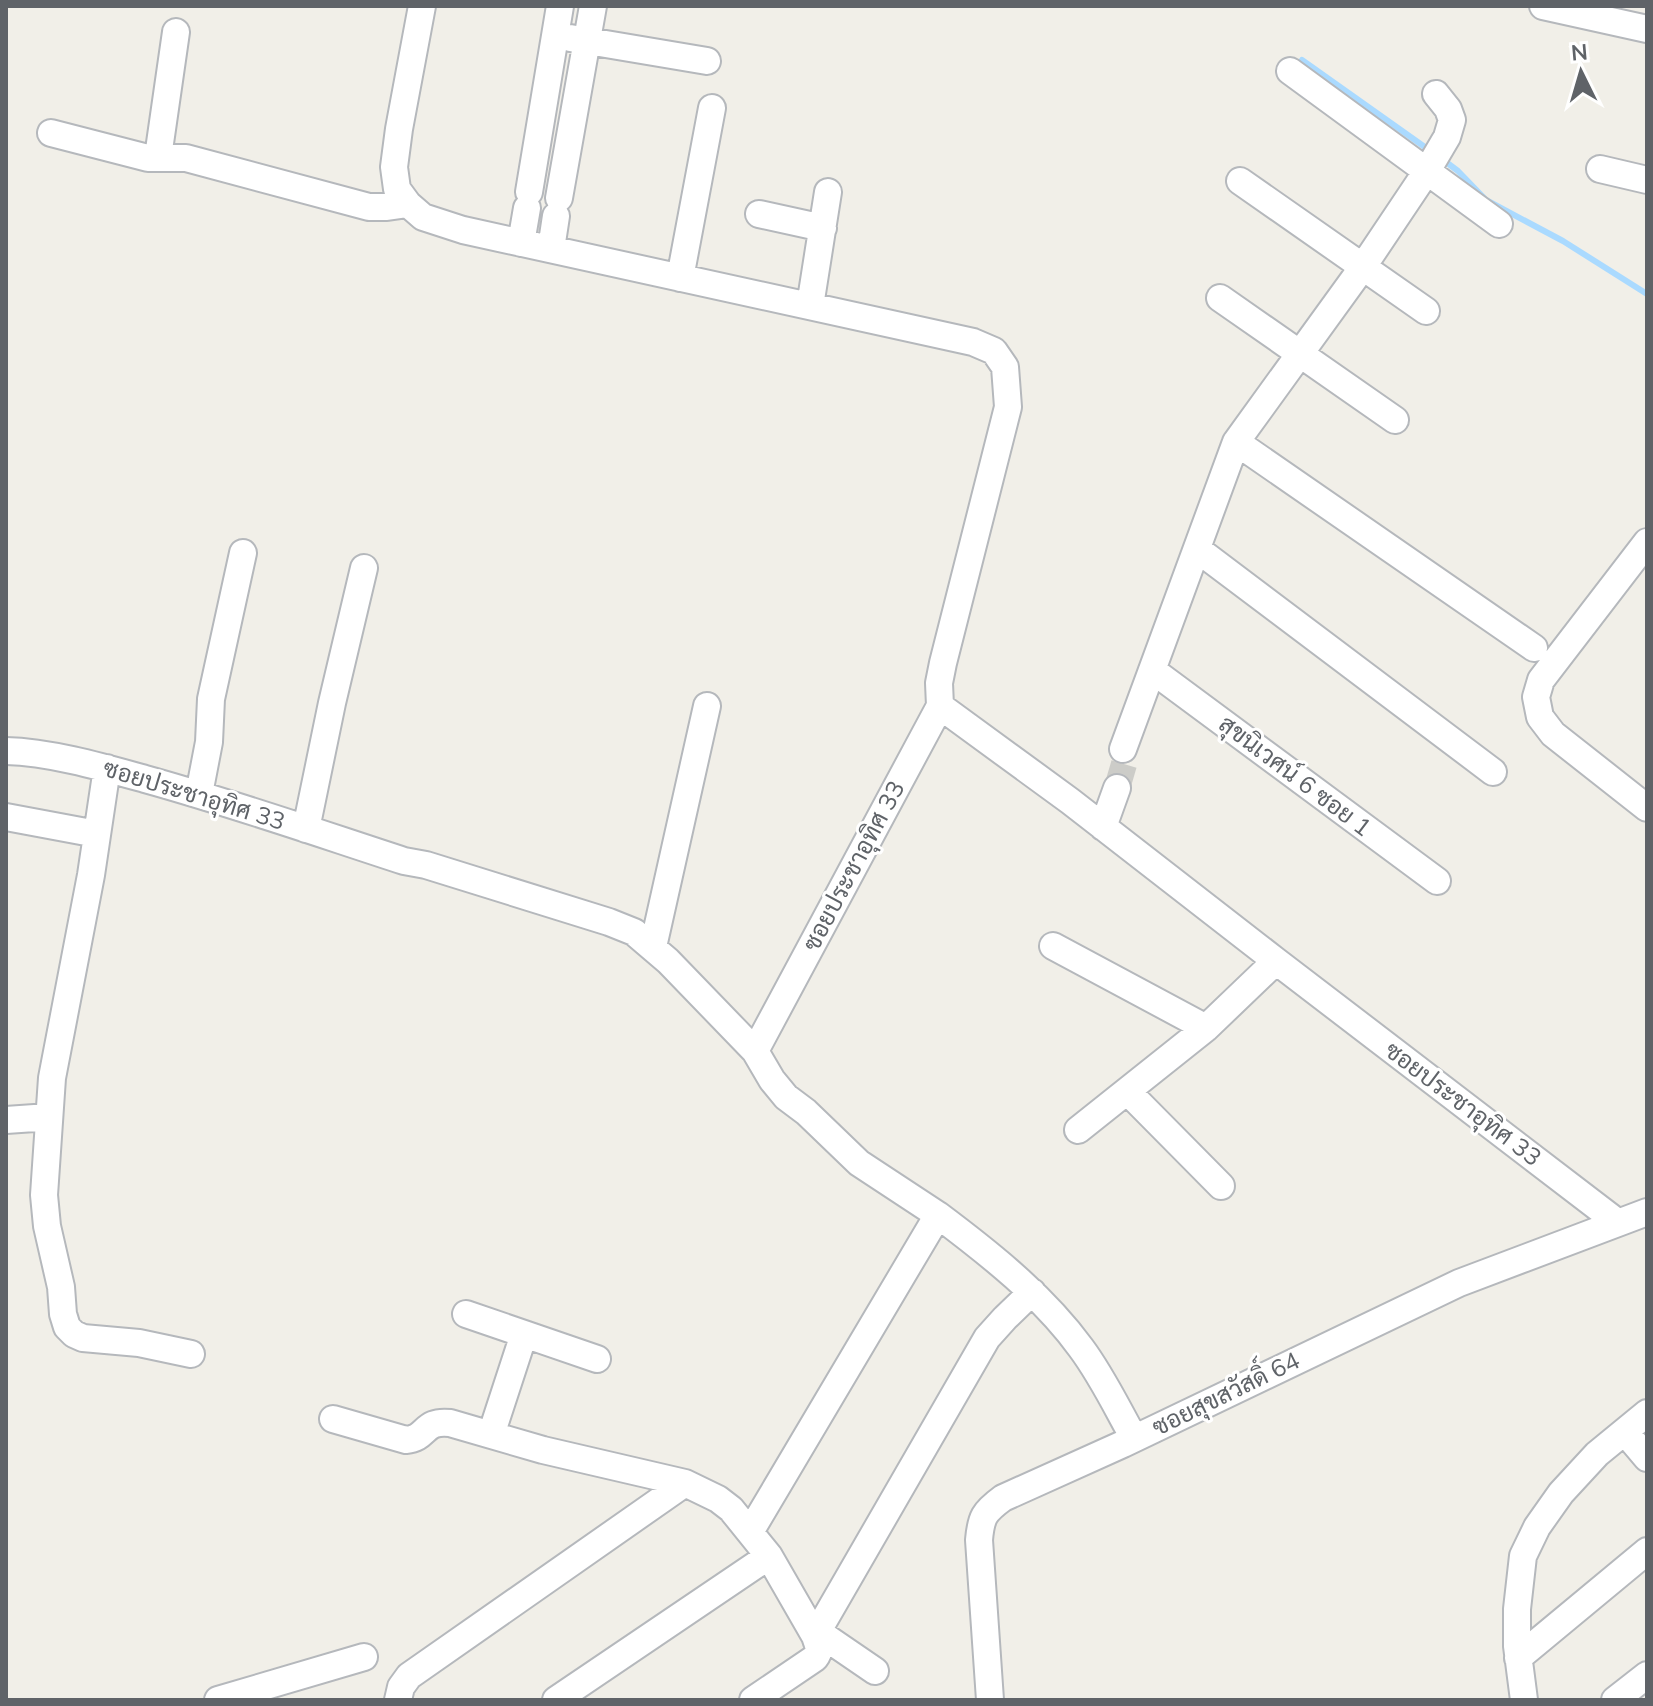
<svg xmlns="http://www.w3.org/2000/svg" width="1653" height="1706" font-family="Mulish,Sarabun,sans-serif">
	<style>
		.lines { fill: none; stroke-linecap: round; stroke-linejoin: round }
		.stream { stroke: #aadaff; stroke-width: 6 }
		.minor-tunnel { stroke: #ccccc8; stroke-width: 26; stroke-dasharray: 26 13; stroke-linecap: butt }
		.minor-casing { stroke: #b5b8bc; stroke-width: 30 }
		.minor { stroke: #fff; stroke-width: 26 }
		.labels { text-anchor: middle; stroke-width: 6; stroke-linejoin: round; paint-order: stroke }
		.street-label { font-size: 24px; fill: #5f6368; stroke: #fff }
	</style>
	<rect width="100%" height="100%" fill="#f1efe8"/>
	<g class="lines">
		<path class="stream" d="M 1302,60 L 1429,150
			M 1442,159 L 1458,171 L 1486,200 L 1563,241 L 1647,294"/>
		<path class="minor-tunnel" d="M 1117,788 L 1124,764"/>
		<defs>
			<path id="minor" d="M 422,6 L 399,129 L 394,167 L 397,189 L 408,204 L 423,217 L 463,230 L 973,342 L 994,351 L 1005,367 L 1008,407 L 943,663 L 939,683 L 940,706
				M 1543,6 L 1647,29
				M 570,38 L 707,61
				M 1290,71 L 1499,224
				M 51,133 L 148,158 L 186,158 L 369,207 L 387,207 L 408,204
				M 158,157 L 176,32
				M 1600,169 L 1647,180
				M 1240,181 L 1426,311
				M 529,192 L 560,6
				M 559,198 L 593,6
				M 759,214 L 823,228
				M 521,243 L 527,208
				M 551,249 L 556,216
				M 680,278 L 712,108
				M 1220,298 L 1395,420
				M 810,306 L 828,192
				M 1236,442 L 1534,648
				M 1647,542 L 1541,680 L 1536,697 L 1540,717 L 1553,734 L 1647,808
				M 1197,549 L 1493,772
				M 1152,670 L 1437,881
				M 1123,749 L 1236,442 L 1362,268 L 1427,171 L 1447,137 L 1452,120 L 1448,109 L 1436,94
				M 6,751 C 50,752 102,767 145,779 C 232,803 318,833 404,861 L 426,865 L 609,922 L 634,932 L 668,961 L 755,1051 L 772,1080 L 786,1097 L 806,1112 L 859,1163 L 938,1215
				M 107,768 L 91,875 L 52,1078 L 44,1195 L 47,1226 L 61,1287 L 63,1314 L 67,1327 L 74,1334 L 83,1338 L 139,1343 L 191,1354
				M 199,794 L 209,742 L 211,699 L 243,553
				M 6,817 L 97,834
				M 1103,827 L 1117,788
				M 306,829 L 332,703 L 364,568
				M 1053,946 L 1206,1028
				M 653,947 L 707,706
				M 755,1051 L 940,706 L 1070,801 L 1276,961 L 1617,1222
				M 1127,1091 L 1221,1186
				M 6,1120 L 49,1117
				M 1078,1130 L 1206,1028 L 1276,961
				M 466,1314 L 597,1359
				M 333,1419 L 406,1440 C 428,1438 422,1420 450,1423 L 543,1450 L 685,1483 L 718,1499 L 731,1509 L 769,1556 L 815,1636 C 818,1645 821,1650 815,1658 L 753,1700
				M 1625,1432 L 1647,1458
				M 491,1435 L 524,1334
				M 750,1532 L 938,1215 C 990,1254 1043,1296 1081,1348 C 1102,1376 1117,1408 1134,1438
				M 818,1632 L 875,1671
				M 815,1636 L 987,1338 L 1005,1318 L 1032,1292
				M 1518,1658 L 1647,1551
				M 218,1700 L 364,1657
				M 398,1700 L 401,1687 L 409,1676 L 685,1483
				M 556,1700 L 769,1556
				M 990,1700 L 979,1540 C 981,1517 984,1512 1003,1498 L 1123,1444 L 1459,1283 L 1647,1212
				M 1524,1700 L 1517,1646 L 1517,1609 L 1523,1556 L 1537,1527 L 1561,1493 L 1597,1454 L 1647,1413
				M 1615,1700 L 1647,1675"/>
		</defs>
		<use href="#minor" class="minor-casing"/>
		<use href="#minor" class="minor"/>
	</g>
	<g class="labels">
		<g class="street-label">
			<text transform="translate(1295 776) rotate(37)" y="8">สุขนิเวศน์ 6 ซอย 1</text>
			<text transform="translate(194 795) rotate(17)" y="8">ซอยประชาอุทิศ 33</text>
			<text transform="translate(854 866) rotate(-62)" y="8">ซอยประชาอุทิศ 33</text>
			<text transform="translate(1463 1104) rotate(37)" y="8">ซอยประชาอุทิศ 33</text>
			<text transform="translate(1226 1394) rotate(-26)" y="8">ซอยสุขสวัสดิ์ 64</text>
		</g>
	</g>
	<rect width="1653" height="1706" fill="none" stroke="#5f6368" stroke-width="16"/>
	<g transform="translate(1581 72) rotate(355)" stroke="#ffffff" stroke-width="6" paint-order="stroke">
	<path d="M0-6L14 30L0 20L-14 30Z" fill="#5f6368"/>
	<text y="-12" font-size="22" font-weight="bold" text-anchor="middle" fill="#5f6368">N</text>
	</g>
</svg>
